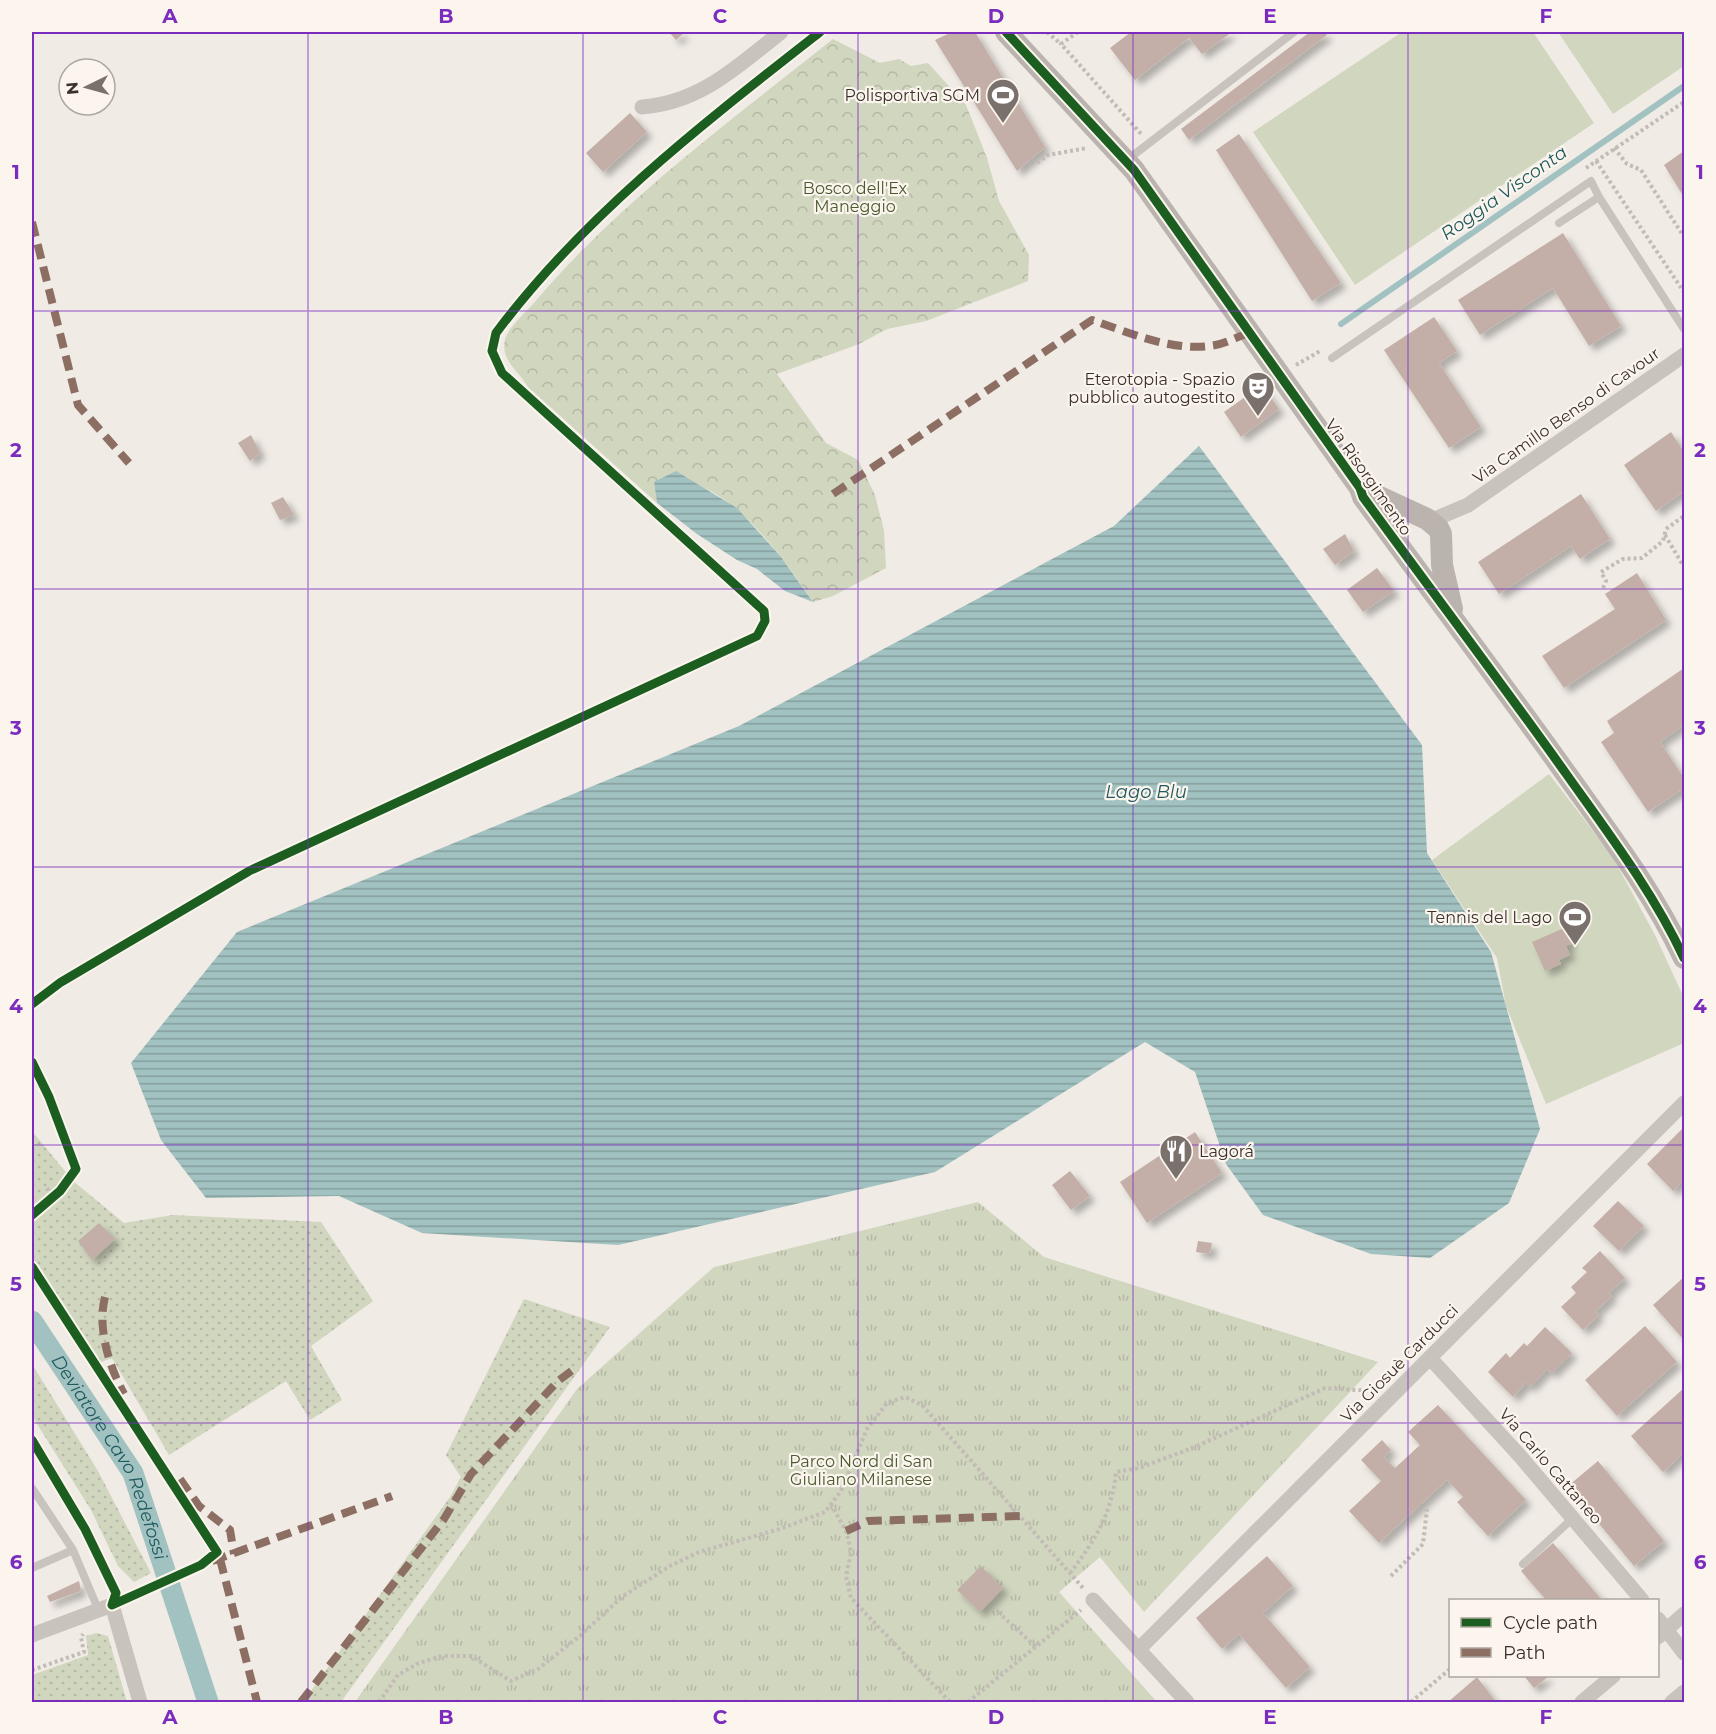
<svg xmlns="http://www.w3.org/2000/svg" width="1716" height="1734" font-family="Montserrat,sans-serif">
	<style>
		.grass { fill: url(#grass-dots) }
		.forest { fill: url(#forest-crowns) }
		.park { fill: url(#park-tufts) }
		.garden { fill: #d1d6bf }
		.water { fill: url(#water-rules) }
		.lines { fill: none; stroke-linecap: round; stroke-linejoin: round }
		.stream { stroke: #a1c2c1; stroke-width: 6 }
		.canal { stroke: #a1c2c1; stroke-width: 21 }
		.building { fill: #c3afa7; filter: url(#shadow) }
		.path { stroke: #c2bbb6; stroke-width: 4; stroke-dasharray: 3 3; stroke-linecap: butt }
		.lane { stroke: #c9c3be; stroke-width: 8 }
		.street { stroke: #c9c3be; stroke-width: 15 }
		.secondary { stroke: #bab3ae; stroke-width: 22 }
		.quiet { stroke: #8d6e63; stroke-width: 8; stroke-dasharray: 15 8; stroke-linecap: butt }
		.cycleway-casing { stroke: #fbf5ee; stroke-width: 13 }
		.cycleway { stroke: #1b5e20; stroke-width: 9 }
		.grid { fill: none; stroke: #7b2cbf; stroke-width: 1.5; stroke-opacity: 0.55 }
		.labels { text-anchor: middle; stroke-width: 4.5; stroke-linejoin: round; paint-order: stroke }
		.poi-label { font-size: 16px; fill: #3b302b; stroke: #fbf5ee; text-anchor: end }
		.park-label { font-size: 16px; fill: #4a5a2e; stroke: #fbf5ee }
		.street-label { font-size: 16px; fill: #3b302b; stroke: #fbf5ee }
		.water-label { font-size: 18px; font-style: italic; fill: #1f5a5e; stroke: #fbf5ee }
		.neatline { fill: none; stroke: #7b2cbf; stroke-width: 2 }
		.grid-label { font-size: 20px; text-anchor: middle; font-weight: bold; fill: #7b2cbf }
	</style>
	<defs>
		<pattern id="grass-dots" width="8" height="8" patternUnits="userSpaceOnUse" patternTransform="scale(1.5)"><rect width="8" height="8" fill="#d1d6bf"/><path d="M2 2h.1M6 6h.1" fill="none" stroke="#b4b8a4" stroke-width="1.8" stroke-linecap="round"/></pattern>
		<pattern id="forest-crowns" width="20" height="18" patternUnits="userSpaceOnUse" patternTransform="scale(1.5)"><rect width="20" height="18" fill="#d1d6bf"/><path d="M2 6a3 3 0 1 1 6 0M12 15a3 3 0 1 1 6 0" fill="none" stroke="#b4b8a4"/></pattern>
		<pattern id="park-tufts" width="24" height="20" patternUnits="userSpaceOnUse" patternTransform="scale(1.5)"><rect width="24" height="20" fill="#d1d6bf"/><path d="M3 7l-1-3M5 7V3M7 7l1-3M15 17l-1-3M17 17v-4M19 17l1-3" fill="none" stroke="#b4b8a4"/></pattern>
		<pattern id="water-rules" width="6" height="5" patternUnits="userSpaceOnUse" patternTransform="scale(1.5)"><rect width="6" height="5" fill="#a1c2c1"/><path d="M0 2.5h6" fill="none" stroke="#849e9d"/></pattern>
		<filter id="shadow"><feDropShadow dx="5.5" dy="5.5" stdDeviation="3" flood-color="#0004"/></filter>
	</defs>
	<rect width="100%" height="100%" fill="#f0ebe5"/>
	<path class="grass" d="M 32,1131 L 73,1181 L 124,1223 L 173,1215 L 321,1222 L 373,1301 L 311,1346 L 342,1400 L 310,1420 L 286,1381 L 169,1455 L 112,1358 L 91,1366 L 68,1329 L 32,1280 Z
		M 524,1299 L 610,1327 L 341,1702 L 303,1702 L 450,1497 L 461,1477 L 446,1455 Z
		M 32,1364 L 98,1471 L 151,1573 L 134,1582 L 118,1566 L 91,1510 L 32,1416 Z
		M 96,1633 L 108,1636 L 127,1702 L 32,1702 L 32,1675 L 88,1655 L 86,1636 Z"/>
	<path class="forest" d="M 833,39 L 880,63 L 899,59 L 911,66 L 928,63 L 966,105 L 987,158 L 999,201 L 1029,255 L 1028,281 L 926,321 L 887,329 L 859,344 L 777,374 L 826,443 L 858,460 L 875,495 L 884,531 L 886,568 L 833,596 L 813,602 C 788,564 740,498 696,485 C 684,481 667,483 654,482 L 657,503 L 528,387 C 519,371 500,360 505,340 C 508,328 524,314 533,304 C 619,202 729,122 833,39 Z"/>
	<path class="park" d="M 978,1202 L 1044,1257 L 1378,1362 L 1144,1612 L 1100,1557 L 1059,1592 L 1157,1702 L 355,1702 L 577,1389 L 714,1267 Z"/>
	<path class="garden" d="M 1402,32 L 1533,32 L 1594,123 L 1355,285 L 1253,132 Z
		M 1558,32 L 1684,32 L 1684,66 L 1613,114 Z
		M 1549,774 L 1611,854 L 1655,935 L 1684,998 L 1684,1043 L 1546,1104 L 1506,1006 L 1497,958 L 1432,860 Z"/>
	<path class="water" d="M 1199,446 L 1422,745 L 1427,853 L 1491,952 L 1540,1129 L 1509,1203 L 1430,1258 L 1371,1254 L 1263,1215 L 1226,1164 L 1195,1072 L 1145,1042 L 935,1172 L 618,1245 L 422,1233 L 339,1196 L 206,1198 L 161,1140 L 131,1063 L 237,932 L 739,726 L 1114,526 Z
		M 676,471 L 737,508 L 781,557 L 813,602 L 785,591 L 757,569 L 737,560 L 697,534 L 657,503 L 654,482 Z"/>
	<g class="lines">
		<path class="stream" d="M 1341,324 L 1684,86"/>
		<path class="canal" id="s1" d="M 32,1321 L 133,1473 L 208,1702"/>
	</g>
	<path class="building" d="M 669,32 L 685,32 L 676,40 Z
		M 952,32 L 975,32 L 1045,147 L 1017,171 L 935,40 Z
		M 1131,32 L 1232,32 L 1202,54 L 1189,38 L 1135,80 L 1110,48 Z
		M 1310,32 L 1324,32 L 1327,35 L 1189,140 L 1181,129 Z
		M 630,113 L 647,132 L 603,172 L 586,153 Z
		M 1239,134 L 1341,283 L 1312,301 L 1216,150 Z
		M 1684,151 L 1684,197 L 1664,165 Z
		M 1563,233 L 1621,326 L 1589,346 L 1553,288 L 1480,335 L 1458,300 Z
		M 1434,317 L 1457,351 L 1439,363 L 1481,427 L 1449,448 L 1384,350 Z
		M 1262,385 L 1279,409 L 1241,437 L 1224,412 Z
		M 1671,432 L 1684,452 L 1684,491 L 1656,511 L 1624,465 Z
		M 251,435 L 260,453 L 250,461 L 238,443 Z
		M 1581,494 L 1610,539 L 1580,559 L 1571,546 L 1499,594 L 1478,562 Z
		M 283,497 L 294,515 L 280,520 L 271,503 Z
		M 1345,534 L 1354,551 L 1335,565 L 1323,549 Z
		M 1377,568 L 1394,591 L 1363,612 L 1347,590 Z
		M 1637,573 L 1666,620 L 1564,688 L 1542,656 L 1615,609 L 1605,594 Z
		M 1684,668 L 1684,725 L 1660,742 L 1684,778 L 1684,788 L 1648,812 L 1601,742 L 1614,733 L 1607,721 Z
		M 1564,928 L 1571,944 L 1566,946 L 1570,955 L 1559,960 L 1561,964 L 1545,971 L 1532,942 Z
		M 1684,1127 L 1684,1180 L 1673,1191 L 1647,1164 Z
		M 1195,1132 L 1222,1173 L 1147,1223 L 1120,1182 Z
		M 1070,1171 L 1090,1196 L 1071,1210 L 1052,1185 Z
		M 1618,1201 L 1644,1226 L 1619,1251 L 1593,1226 Z
		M 99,1223 L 115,1239 L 92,1260 L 78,1241 Z
		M 1198,1241 L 1212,1243 L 1210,1254 L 1196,1252 Z
		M 1600,1251 L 1625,1278 L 1609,1293 L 1612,1296 L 1595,1312 L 1599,1315 L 1583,1330 L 1561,1307 L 1576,1293 L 1571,1287 L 1587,1272 L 1582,1268 Z
		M 1684,1277 L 1684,1340 L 1653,1305 Z
		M 1645,1326 L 1677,1362 L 1617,1416 L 1585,1380 Z
		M 1545,1327 L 1572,1353 L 1552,1373 L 1547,1369 L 1530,1387 L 1526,1383 L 1513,1397 L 1488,1372 L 1506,1353 L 1510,1358 L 1524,1343 L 1527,1346 Z
		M 1684,1388 L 1684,1452 L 1663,1472 L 1631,1436 Z
		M 1438,1405 L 1526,1500 L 1488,1536 L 1457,1502 L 1463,1497 L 1447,1480 L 1379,1543 L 1349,1511 L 1381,1481 L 1361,1460 L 1382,1440 L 1391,1450 L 1384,1457 L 1395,1468 L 1420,1445 L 1408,1432 Z
		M 1598,1461 L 1664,1541 L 1634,1566 L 1568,1486 Z
		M 1553,1543 L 1602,1600 L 1546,1600 L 1521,1571 Z
		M 1267,1556 L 1293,1586 L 1263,1613 L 1310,1667 L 1286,1688 L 1239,1634 L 1222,1649 L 1196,1618 Z
		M 981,1566 L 1003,1588 L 980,1612 L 957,1590 Z
		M 79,1581 L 81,1591 L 50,1602 L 47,1596 Z
		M 1524,1676 L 1549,1676 L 1534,1688 Z
		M 1477,1677 L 1496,1702 L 1448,1702 Z"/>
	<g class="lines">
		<path class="path" d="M 1047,32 L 1061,44
			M 1078,32 L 1061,44 L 1142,135
			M 1614,148 L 1627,164 L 1641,170 L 1684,237
			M 1596,161 L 1684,292
			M 1037,163 L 1048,155 L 1087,148
			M 1586,168 L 1684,102
			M 1296,365 L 1320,351
			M 1665,535 L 1684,567
			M 1603,588 L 1606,581 L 1601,572 L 1623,559 L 1642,558 L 1663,541 L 1666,529 L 1684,516
			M 47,1188 L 52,1198
			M 831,1504 L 847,1533 L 851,1553 L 846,1576 L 851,1598 L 950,1702
			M 1070,1573 C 1095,1541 1112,1513 1116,1472 L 1139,1468 L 1195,1447 L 1325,1388 L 1372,1391
			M 1391,1576 L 1423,1544 L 1427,1509
			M 998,1612 L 1036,1647
			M 32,1670 L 84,1652 L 81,1637 L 83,1634
			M 379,1702 L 398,1675 L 419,1663 L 443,1656 L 471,1656 L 511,1681 L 538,1669 L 581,1635 L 623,1596 L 670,1566 L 699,1552 L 780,1529 L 825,1512 L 841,1491 L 867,1429 L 887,1403 L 905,1397 L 922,1405 L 1083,1588
			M 968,1702 L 1081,1610
			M 1411,1702 L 1450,1669"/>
		<path class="lane" d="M 1127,160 L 1294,32
			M 1559,223 L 1599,197 L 1684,329
			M 1332,358 L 1591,181 L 1599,197
			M 32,1488 L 73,1550 L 98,1609
			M 1523,1564 L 1573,1518
			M 32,1568 L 73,1550"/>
		<path class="street" d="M 642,107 C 700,103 738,66 781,32
			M 1430,521 L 1468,505 L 1684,355
			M 1430,1358 L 1520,1456 L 1642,1600
			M 1093,1600 L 1187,1702
			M 1658,1619 L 1684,1653
			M 32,1635 L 112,1605 L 140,1702
			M 1658,1637 L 1684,1614
			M 1140,1648 L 1684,1103
			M 1582,1702 L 1613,1676
			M 1672,1702 L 1684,1692"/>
		<path class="secondary" d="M 1006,32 L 1134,170 L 1360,488 L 1363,497 C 1431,590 1500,681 1567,775 C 1609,834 1653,892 1684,958
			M 1360,488 L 1427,519 L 1438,528 L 1441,534 L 1442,565 L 1452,609"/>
		<path class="quiet" d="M 32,222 L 78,405 L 129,463
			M 833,494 L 1092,320 C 1128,332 1170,351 1209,346 C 1223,345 1235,338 1248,333
			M 105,1297 C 97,1328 109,1366 124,1394
			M 180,1479 L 199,1506 L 230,1530 L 234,1554
			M 846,1531 L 868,1521 L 1020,1516
			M 220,1559 L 257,1702
			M 212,1561 L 392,1496
			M 301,1702 L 444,1519 L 471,1474 L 558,1381 L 578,1366"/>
		<defs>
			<path id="cycleway" d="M 1006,32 L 1134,170 L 1360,488 L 1363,497 C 1431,590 1500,681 1567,775 C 1609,834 1653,892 1684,958
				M 32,1004 L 61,982 L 249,871 L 757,636 L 765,621 L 764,611 L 502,373 L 492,351 L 496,333 C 584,215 705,122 820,32
				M 32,1062 L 49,1097 L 76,1169 L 60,1191 L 32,1215
				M 32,1267 L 217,1552 L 201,1565 L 112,1605
				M 32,1440 L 85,1529 L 116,1593 L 112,1605"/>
		</defs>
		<use href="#cycleway" class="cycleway-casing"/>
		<use href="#cycleway" class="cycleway"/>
	</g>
	<path class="grid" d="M 308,32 L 308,1702M 583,32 L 583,1702M 858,32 L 858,1702M 1133,32 L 1133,1702M 1408,32 L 1408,1702M 32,311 L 1684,311M 32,589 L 1684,589M 32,867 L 1684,867M 32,1145 L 1684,1145M 32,1423 L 1684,1423"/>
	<defs>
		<symbol id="stadium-pin" viewBox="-11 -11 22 30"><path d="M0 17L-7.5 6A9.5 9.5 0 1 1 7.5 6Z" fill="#7a716c" stroke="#fbf5ee"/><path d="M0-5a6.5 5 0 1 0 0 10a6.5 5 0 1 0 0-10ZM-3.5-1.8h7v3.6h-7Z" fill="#fff"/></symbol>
		<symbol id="theatre-pin" viewBox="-11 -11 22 30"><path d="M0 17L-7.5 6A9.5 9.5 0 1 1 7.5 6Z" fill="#7a716c" stroke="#fbf5ee"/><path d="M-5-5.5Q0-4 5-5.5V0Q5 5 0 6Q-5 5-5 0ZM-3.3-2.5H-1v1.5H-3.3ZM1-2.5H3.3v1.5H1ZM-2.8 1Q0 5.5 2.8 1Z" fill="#fff"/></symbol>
		<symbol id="restaurant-pin" viewBox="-11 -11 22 30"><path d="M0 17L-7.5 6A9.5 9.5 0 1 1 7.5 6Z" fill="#7a716c" stroke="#fbf5ee"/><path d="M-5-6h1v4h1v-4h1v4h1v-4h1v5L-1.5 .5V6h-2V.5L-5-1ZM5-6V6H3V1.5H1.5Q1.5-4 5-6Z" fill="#fff"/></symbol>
	</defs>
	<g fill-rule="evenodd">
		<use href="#stadium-pin" x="984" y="76" width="38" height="52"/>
		<use href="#theatre-pin" x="1239" y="369" width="38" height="52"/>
		<use href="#stadium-pin" x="1556" y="898" width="38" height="52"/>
		<use href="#restaurant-pin" x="1157" y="1132" width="38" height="52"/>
	</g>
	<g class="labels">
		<g class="poi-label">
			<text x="980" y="101">Polisportiva SGM</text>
			<text x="1235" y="385">Eterotopia - Spazio<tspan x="1235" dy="18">pubblico autogestito</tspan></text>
			<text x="1552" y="923">Tennis del Lago</text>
			<text x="1199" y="1157" text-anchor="start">Lagorá</text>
		</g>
		<g class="park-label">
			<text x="855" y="194">Bosco dell'Ex<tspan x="855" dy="18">Maneggio</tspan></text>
			<text x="861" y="1467">Parco Nord di San<tspan x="861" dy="18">Giuliano Milanese</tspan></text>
		</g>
		<g class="street-label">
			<text transform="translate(1566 415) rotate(-35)" y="6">Via Camillo Benso di Cavour</text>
			<text transform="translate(1369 477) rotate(55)" y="6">Via Risorgimento</text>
			<text transform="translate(1399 1363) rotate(-45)" y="6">Via Giosuè Carducci</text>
			<text transform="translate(1551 1466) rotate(49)" y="6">Via Carlo Cattaneo</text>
		</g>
		<g class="water-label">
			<text transform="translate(1504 193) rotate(-35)" y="6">Roggia Visconta</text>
			<text x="1146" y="798">Lago Blu</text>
			<text dy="6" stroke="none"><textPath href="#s1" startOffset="158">Deviatore Cavo Redefossi</textPath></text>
		</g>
	</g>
	<rect width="1716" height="1734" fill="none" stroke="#fbf5ee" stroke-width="66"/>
	<rect x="1449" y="1599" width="210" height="78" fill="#fbf5ee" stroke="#aea6a0" stroke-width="1.5"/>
	<rect x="1461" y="1618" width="30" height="9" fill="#1b5e20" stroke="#aea6a0" stroke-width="1.5"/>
	<text x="1503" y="1629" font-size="18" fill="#3b302b">Cycle path</text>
	<rect x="1461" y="1648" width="30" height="9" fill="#8d6e63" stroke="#aea6a0" stroke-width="1.5"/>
	<text x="1503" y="1659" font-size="18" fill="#3b302b">Path</text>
	<g transform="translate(87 87) rotate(265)"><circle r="28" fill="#fbf5ee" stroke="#aea6a0" stroke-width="1.5"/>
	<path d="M0-4.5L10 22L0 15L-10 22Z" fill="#7a716c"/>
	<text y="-9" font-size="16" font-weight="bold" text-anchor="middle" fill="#3b302b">N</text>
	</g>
	<rect x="33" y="33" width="1650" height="1668" class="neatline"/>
	<g class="grid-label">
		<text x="170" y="23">A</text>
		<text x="446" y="23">B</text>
		<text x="720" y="23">C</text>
		<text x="996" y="23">D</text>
		<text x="1270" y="23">E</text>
		<text x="1546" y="23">F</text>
		<text x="16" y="179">1</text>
		<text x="1700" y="179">1</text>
		<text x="16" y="457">2</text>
		<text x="1700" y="457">2</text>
		<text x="16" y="735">3</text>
		<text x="1700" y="735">3</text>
		<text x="16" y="1013">4</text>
		<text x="1700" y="1013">4</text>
		<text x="16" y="1291">5</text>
		<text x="1700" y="1291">5</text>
		<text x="16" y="1569">6</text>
		<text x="1700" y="1569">6</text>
		<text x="170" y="1724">A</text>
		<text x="446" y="1724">B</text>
		<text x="720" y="1724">C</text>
		<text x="996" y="1724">D</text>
		<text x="1270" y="1724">E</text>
		<text x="1546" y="1724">F</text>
	</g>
</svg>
